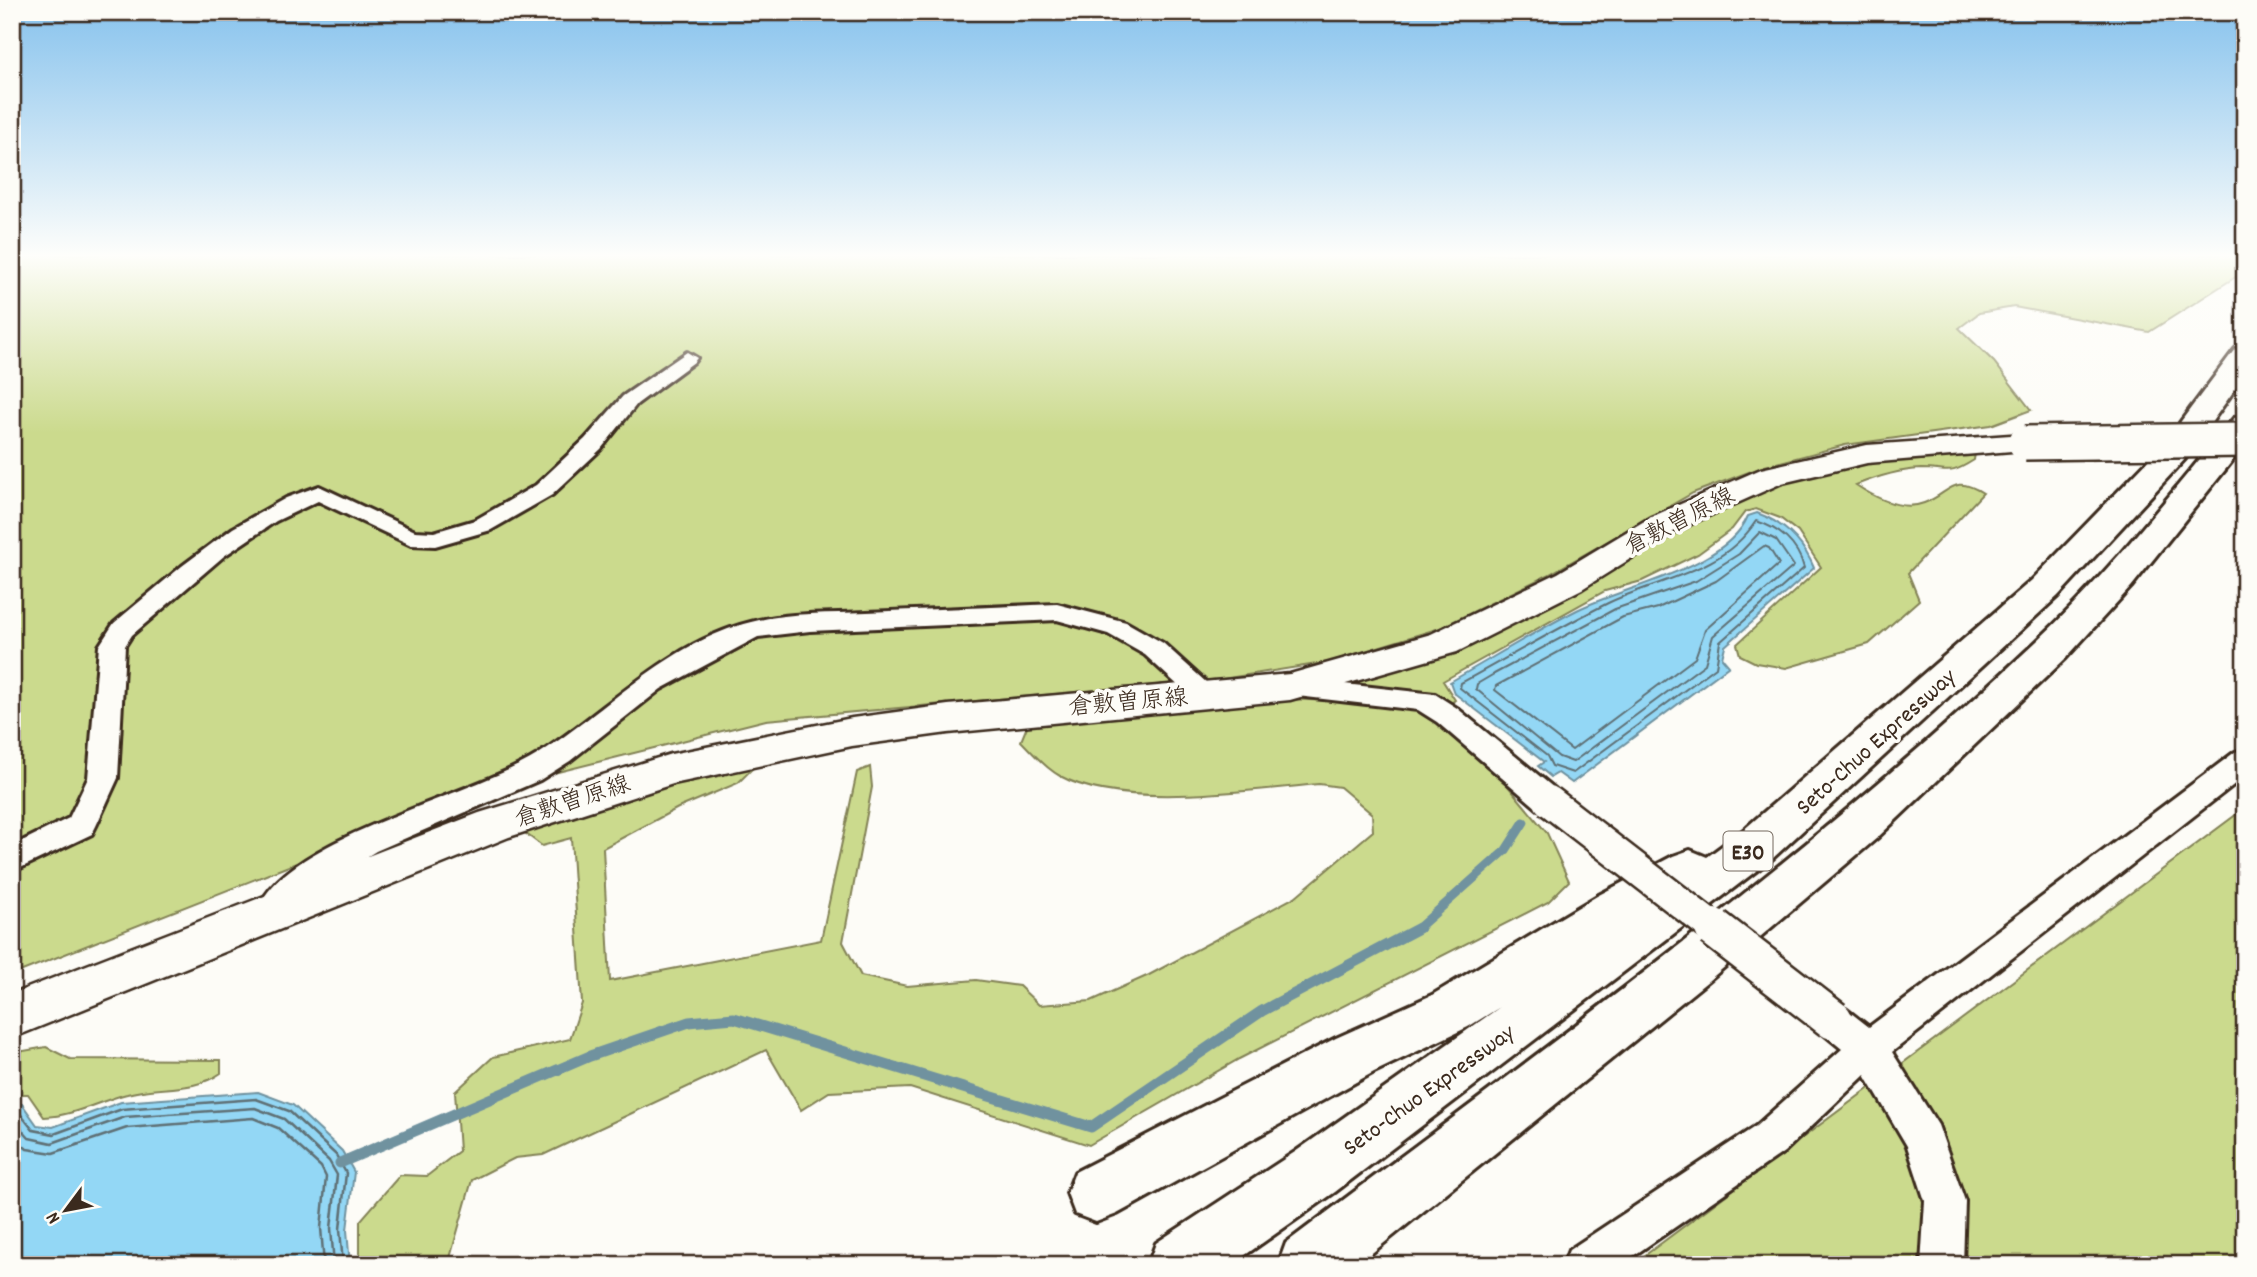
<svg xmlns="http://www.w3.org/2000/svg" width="2257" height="1277" font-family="Dekko,'Klee One',sans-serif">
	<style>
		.green { fill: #cbda8d; stroke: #838256; stroke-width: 2 }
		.water { fill: #93d7f5; stroke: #70929f; stroke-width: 2 }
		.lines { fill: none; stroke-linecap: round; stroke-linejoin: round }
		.shore-far1 { stroke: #5e6f74; stroke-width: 2 }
		.shore { stroke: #5e6f74; stroke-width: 2.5 }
		.stream-far1 { stroke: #70929f; stroke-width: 9 }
		.stream { stroke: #70929f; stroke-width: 11 }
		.street-casing { stroke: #3b2a1e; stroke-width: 6 }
		.secondary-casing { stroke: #3b2a1e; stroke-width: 5 }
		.highway-casing { stroke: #3b2a1e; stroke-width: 6 }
		.street { fill: #fdfcf7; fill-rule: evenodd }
		.secondary { fill: #fdfcf7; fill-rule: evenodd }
		.highway { fill: #fdfcf7; fill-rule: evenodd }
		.street-bridge-far1-casing { stroke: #3b2a1e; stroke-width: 35; stroke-linecap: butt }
		.street-bridge-casing { stroke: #3b2a1e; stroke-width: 43; stroke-linecap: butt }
		.secondary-bridge-casing { stroke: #3b2a1e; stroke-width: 38; stroke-linecap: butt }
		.street-bridge-far1 { stroke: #fdfcf7; stroke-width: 30 }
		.street-bridge { stroke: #fdfcf7; stroke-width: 38 }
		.secondary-bridge { stroke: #fdfcf7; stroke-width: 33 }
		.labels { text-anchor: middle; stroke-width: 7; stroke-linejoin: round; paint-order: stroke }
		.shield { fill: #fdfcf7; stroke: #75695f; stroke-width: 2 }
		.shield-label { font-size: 23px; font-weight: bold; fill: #3b2a1e }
		.street-label { font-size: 24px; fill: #3b2a1e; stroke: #fdfcf7 }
	</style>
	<rect width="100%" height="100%" fill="#fdfcf7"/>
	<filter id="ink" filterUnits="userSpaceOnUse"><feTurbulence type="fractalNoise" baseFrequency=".0143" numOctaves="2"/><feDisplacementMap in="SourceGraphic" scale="14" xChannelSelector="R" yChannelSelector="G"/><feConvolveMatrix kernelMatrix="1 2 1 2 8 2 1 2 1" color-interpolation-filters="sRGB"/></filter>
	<g filter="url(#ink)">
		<path class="green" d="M 12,254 L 2245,254 L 2245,271 L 2149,332 L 2014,307 L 1979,313 L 1959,328 L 1994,362 L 2031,410 L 1991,425 L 1845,445 L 1765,466 L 1693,493 L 1548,575 L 1440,628 L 1329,662 L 1222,679 L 766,720 L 474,793 L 12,975 Z
			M 1975,453 L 1974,460 C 1947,477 1950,469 1921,469 C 1899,470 1876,477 1856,485 C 1874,497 1901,512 1924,503 C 1950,494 1952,473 1983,493 L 1908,573 L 1919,600 L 1869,644 L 1786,668 L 1756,663 L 1740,655 L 1737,644 L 1821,567 L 1798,532 L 1780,518 L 1756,509 L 1745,512 L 1732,529 L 1698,554 L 1642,581 L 1605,591 L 1443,681 L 1455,700 L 1450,704 L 1405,689 L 1367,688 L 1358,683 L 1359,676 L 1471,646 L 1551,605 L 1702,520 L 1775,483 L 1830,468 L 1894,457 Z
			M 1282,699 L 1394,703 L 1426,713 L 1488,762 L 1547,833 L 1569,881 L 1548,902 L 1239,1059 L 1089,1145 L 910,1088 L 829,1092 L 801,1110 L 766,1050 L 543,1155 L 515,1158 L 472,1180 L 448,1265 L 360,1265 L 360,1221 L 400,1175 L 427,1176 L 459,1151 L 455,1092 L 493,1057 L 570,1039 L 582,1003 L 571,838 L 542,846 L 525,833 L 598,804 L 762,759 L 738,783 L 678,808 L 603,848 L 610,981 L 821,940 L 857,772 L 870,767 L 872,787 L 843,942 L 861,976 L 907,986 L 976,980 L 1019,986 L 1039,1005 L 1091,1001 L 1149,975 L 1295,897 L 1373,831 L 1372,814 L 1340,787 L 1319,784 C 1250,790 1122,810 1060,776 C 1045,768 1033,753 1021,741 L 1028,724 Z
			M 2245,808 L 2245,1265 L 1632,1265 Z
			M 46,1047 L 70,1059 L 221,1060 L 221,1073 C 193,1093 159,1085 127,1094 C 99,1101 74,1116 44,1117 L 28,1094 L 12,1094 L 12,1053 Z"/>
		<path class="water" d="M 1757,513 C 1784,523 1803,541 1814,568 L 1725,646 L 1722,658 L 1729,666 L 1572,783 L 1558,773 L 1551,777 L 1538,766 L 1544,762 L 1454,693 L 1450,682 C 1492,658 1534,632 1577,610 C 1625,586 1726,568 1748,516 Z
			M 258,1092 L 293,1105 L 342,1151 L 354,1172 L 347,1230 L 350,1265 L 12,1265 L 12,1102 L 22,1104 L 37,1125 L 53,1127 L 121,1102 Z"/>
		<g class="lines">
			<path class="shore-far1" d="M 1756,521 C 1779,528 1798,544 1804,568 L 1720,642 L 1716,667 L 1573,773 L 1552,766 L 1547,756 L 1460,688 L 1461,683 C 1510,656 1558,628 1608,603 C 1660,578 1722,573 1756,521 Z
				M 1760,532 L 1776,540 L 1794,566 L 1713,636 L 1705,664 L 1573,762 L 1559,757 L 1476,689 L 1477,684 L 1494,674 L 1615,609 L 1696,581 L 1739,554 Z
				M 1764,546 L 1769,548 L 1779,564 L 1705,630 L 1695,658 L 1572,750 L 1495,690 L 1496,686 L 1623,617 L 1658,608 L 1716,581 Z"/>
			<path class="shore" d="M 12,1110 L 18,1111 L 33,1130 L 54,1134 L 122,1109 L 175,1105 L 256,1099 L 289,1111 L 336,1155 L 346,1173 L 340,1229 L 343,1265
				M 12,1119 L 29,1138 L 52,1143 L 125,1117 L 255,1108 L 284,1119 L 329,1161 L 337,1175 L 331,1228 L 334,1265
				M 12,1136 L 27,1149 L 53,1153 L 127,1128 L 253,1118 L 278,1128 L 321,1167 L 326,1177 L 321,1228 L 324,1265"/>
			<path class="stream-far1" d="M 1416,930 L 1506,850 L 1524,822"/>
			<path class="stream" d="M 340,1163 L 590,1056 L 689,1022 L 734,1018 L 1091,1127 L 1262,1011 L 1419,928"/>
			<defs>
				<path id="street" d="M 687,352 L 697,358 L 694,362 L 637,404 L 601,449 L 552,495 L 491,530 L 435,546 L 411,545 L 318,501 L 276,521 L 224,556 L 132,635 L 125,646 L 118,778 L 96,826 L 92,834 L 12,872 L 12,846 L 69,818 L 88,778 L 99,646 L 114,623 L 182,566 L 233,528 L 286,498 L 319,486 L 415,531 L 434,532 L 475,520 L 536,485 L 585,439 L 623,396 Z
					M 1057,604 L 1126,622 L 1163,643 L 1219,694 L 1215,701 L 1205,704 L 1195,701 L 1145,655 L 1108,634 L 1057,620 L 810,631 L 758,637 L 661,689 L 570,761 L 540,780 L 376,851 L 316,888 L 289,912 L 277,916 L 265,912 L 261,903 C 295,835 471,796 537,755 C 608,710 667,643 751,622 C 788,612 829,614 867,612 C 930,609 994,607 1057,604 Z
					M 1290,678 L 1435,694 L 1457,708 L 1560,793 L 1564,801 L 1560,809 L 1549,812 L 1538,809 L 1437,722 L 1418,710 L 1280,694 L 1276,687 L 1280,680 Z
					M 2245,749 L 2245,776 L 1892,1052 L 1938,1125 L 1965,1201 L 1963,1265 L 1921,1265 L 1925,1201 L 1907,1146 L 1865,1075 L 1784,1152 L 1620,1265 L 1563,1265 L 1569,1250 L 1756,1126 L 1842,1049 L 1820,1031 L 1815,1020 L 1820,1009 L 1833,1004 L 1846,1009 L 1869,1027 L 2235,752 Z"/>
				<path id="secondary" d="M 2025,434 L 2036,437 L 2040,443 L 2036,449 L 1867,463 L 1782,483 L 1675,531 L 1582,589 L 1457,652 L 1290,700 L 948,733 L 852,746 L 673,784 L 509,837 L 12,1038 L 12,994 L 479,813 L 671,754 L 852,718 L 948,705 L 1290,674 L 1431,634 L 1558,573 L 1651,517 L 1761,469 L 1867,445 Z"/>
				<path id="highway" d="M 2245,347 L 2245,375 L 2186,458 L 2058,596 L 1773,858 L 1335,1192 L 1231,1265 L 1148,1265 L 1156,1243 L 1295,1152 L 1500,1007 L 1468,1027 L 1374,1072 L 1117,1214 L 1096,1222 L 1075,1214 L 1067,1193 L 1075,1172 L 1336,1038 L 1432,995 L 1597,896 L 1673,856 L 1690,850 L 1707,857 L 1741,832 L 2032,580 L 2164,444 L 2235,349 Z
					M 2245,416 L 2245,445 L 2131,587 L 2066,658 L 1877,838 L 1708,981 L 1357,1265 L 1278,1265 L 1286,1243 C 1542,1050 1803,862 2037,641 C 2109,573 2170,494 2234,418 Z"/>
			</defs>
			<use href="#street" class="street-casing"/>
			<use href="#secondary" class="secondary-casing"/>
			<use href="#highway" class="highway-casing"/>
			<use href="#street" class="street"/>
			<use href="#secondary" class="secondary"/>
			<use href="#highway" class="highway"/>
			<defs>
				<path id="street-bridge-far1" d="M 1549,801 L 1716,930"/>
				<path id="street-bridge" d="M 1714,928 L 1833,1020"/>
				<path id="secondary-bridge" d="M 2025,443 L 2245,440"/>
			</defs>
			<use href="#street-bridge-far1" class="street-bridge-far1-casing"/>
			<use href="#street-bridge" class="street-bridge-casing"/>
			<use href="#secondary-bridge" class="secondary-bridge-casing"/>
			<use href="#street-bridge-far1" class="street-bridge-far1"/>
			<use href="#street-bridge" class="street-bridge"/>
			<use href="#secondary-bridge" class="secondary-bridge"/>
		</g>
	</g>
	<linearGradient id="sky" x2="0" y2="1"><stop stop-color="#86c2ed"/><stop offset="0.59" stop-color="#fefefb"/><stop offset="1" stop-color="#fefefb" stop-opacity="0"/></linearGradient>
	<rect width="2257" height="433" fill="url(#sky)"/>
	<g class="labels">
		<rect class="shield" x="1723.5" y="831.5" width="49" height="39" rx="5"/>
		<g class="shield-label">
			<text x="1748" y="859">E30</text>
		</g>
		<g class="street-label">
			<text transform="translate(1679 520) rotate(-27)" y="8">倉敷曽原線</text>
			<text transform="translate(1128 701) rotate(-5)" y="8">倉敷曽原線</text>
			<text transform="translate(1875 741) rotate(-42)" y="8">Seto-Chuo Expressway</text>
			<text transform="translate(572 800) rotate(-18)" y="8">倉敷曽原線</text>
			<text transform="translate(1428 1089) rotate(-36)" y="8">Seto-Chuo Expressway</text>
		</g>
	</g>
	<rect width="2257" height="1277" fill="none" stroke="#fdfcf7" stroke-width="42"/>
	<rect x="21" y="21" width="2215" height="1235" fill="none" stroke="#3b2a1e" stroke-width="2.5" filter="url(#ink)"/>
	<g transform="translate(66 1210) rotate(238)" stroke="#fdfcf7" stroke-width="5" paint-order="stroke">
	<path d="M0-5L12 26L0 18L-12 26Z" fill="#3b2a1e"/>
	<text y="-10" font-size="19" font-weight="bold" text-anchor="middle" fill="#3b2a1e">N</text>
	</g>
</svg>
